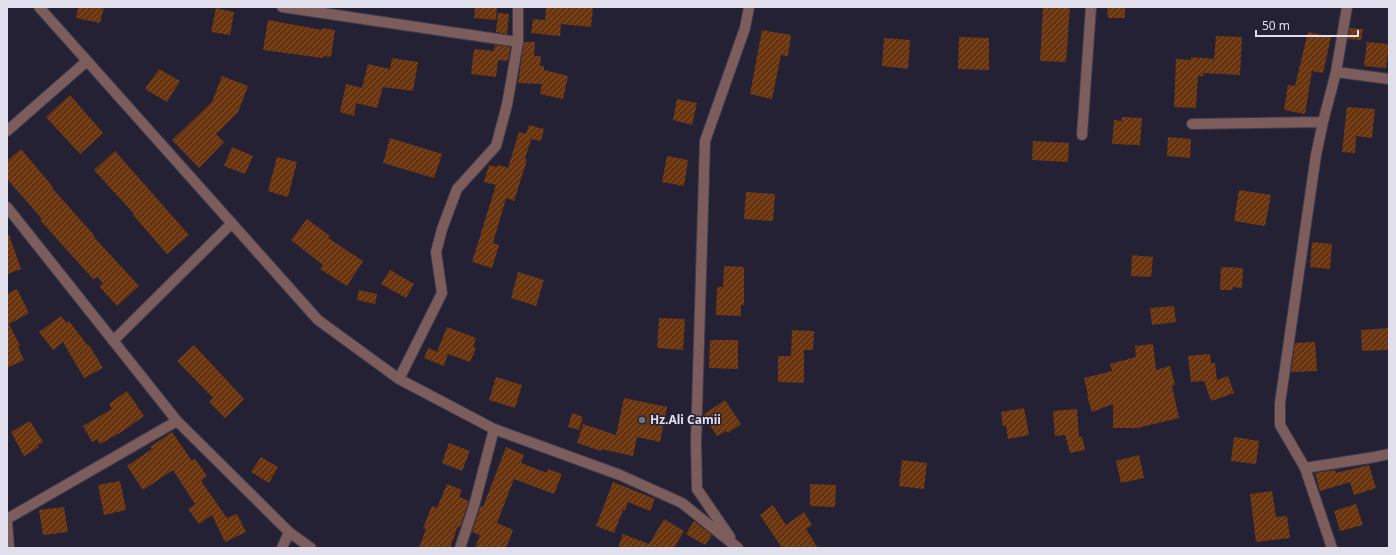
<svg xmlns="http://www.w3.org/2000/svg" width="1396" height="555" font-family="'Noto Sans',sans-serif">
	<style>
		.building { fill: url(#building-hatch) }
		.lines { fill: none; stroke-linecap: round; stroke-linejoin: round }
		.minor-casing { stroke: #3f3c4e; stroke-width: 12 }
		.minor { stroke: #7c5d5b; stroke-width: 10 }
		.worship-dot { fill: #6b7280; stroke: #252134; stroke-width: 1.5 }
		.labels { text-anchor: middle; stroke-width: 3; stroke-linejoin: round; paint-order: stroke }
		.poi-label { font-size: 12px; font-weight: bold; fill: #e1dfec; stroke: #252134; text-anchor: start }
	</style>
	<defs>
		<pattern id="building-hatch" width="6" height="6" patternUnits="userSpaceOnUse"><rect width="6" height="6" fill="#6a350e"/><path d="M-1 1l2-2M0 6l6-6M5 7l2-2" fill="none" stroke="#7f5231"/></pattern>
	</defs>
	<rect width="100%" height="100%" fill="#252134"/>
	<path class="building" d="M 78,7 L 104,7 L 100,23 L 76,18 Z
		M 475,7 L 497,7 L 496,20 L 474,18 Z
		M 546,7 L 593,7 L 591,27 L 561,24 L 560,36 L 531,33 L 533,19 L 545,20 Z
		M 1043,7 L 1070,7 L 1066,62 L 1040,61 Z
		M 1107,7 L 1125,7 L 1125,18 L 1108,18 Z
		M 216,8 L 234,12 L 230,35 L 211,32 Z
		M 498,13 L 509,14 L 507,34 L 496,32 Z
		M 268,20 L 322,30 L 322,28 L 335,30 L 331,57 L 323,56 L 323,58 L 263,50 Z
		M 1350,28 L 1363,29 L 1361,40 L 1348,39 Z
		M 762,30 L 791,35 L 788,56 L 781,55 L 772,99 L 750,94 Z
		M 1308,32 L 1331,37 L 1323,73 L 1312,71 L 1305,114 L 1284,110 L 1288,85 L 1295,86 Z
		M 1216,36 L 1242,37 L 1240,75 L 1203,73 L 1203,76 L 1198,76 L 1196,108 L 1174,107 L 1176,59 L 1191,60 L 1191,57 L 1214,59 Z
		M 959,37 L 989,38 L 989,70 L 958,69 Z
		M 884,38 L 910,40 L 908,69 L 882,66 Z
		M 524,42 L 535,42 L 534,56 L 541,56 L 540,66 L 544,66 L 544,70 L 568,76 L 563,99 L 540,94 L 542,84 L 518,83 Z
		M 1367,42 L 1389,44 L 1386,68 L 1364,66 Z
		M 495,45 L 510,47 L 508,61 L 498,60 L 496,77 L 471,74 L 474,49 L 494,51 Z
		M 392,58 L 418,62 L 413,91 L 383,87 L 377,108 L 356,103 L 354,116 L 340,112 L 346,84 L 362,88 L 368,64 L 390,69 Z
		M 159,69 L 180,81 L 167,102 L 145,89 Z
		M 222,76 L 248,86 L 238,112 L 216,134 L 224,142 L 199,168 L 172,140 L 212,102 Z
		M 70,95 L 103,133 L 80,154 L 46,117 Z
		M 677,99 L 697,103 L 692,125 L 673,120 Z
		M 1347,107 L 1375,109 L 1372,138 L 1356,136 L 1355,153 L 1342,152 Z
		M 1122,117 L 1142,118 L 1140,145 L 1112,144 L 1114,120 L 1122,121 Z
		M 529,125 L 544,129 L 541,141 L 531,139 L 525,159 L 527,160 L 514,201 L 506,198 L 493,243 L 499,245 L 492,268 L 472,262 L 496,185 L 484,182 L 489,165 L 497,167 L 498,165 L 508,168 L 519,132 L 526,134 Z
		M 1168,137 L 1191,139 L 1190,158 L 1167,156 Z
		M 390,138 L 442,154 L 434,178 L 383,163 Z
		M 1033,141 L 1069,143 L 1068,162 L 1032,160 Z
		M 232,147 L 253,156 L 245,174 L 224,166 Z
		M 21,149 L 53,187 L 52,188 L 94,235 L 93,236 L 139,286 L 117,306 L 99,286 L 103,284 L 98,277 L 93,279 L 40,220 L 42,219 L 7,179 L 7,161 Z
		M 115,151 L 189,235 L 167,254 L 133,215 L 134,214 L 94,170 Z
		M 667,156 L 688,160 L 684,186 L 662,182 Z
		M 277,157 L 297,162 L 288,197 L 268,191 Z
		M 1239,190 L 1271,195 L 1265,226 L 1234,221 Z
		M 746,192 L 775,194 L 773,221 L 744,219 Z
		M 307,219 L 330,236 L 328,238 L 363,261 L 347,286 L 320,269 L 323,265 L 291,240 Z
		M 7,235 L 9,235 L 21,269 L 7,274 Z
		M 1312,242 L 1332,244 L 1330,269 L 1310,267 Z
		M 1132,255 L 1153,257 L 1151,277 L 1131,276 Z
		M 724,266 L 744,267 L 744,305 L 741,305 L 741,316 L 716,315 L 717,287 L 723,287 Z
		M 1221,267 L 1243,268 L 1242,288 L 1233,287 L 1232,290 L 1220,290 Z
		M 390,270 L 414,284 L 406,298 L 381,284 Z
		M 518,272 L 544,280 L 536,306 L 511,298 Z
		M 17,289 L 29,313 L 9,324 L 20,346 L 18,347 L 24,360 L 7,368 L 7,294 Z
		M 359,290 L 377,294 L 375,304 L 357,300 Z
		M 1174,306 L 1176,322 L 1152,325 L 1150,308 Z
		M 61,316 L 67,323 L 69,321 L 88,346 L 89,345 L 103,368 L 84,378 L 63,342 L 53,350 L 39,332 Z
		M 659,318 L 685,319 L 683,350 L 657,348 Z
		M 447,327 L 476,338 L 473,347 L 476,348 L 470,362 L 448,354 L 444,366 L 424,358 L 428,348 L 437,352 Z
		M 1389,328 L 1389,350 L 1362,351 L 1361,330 Z
		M 792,330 L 814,331 L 813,350 L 804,350 L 804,383 L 778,382 L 778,356 L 791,356 Z
		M 710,340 L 738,340 L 738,369 L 709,368 Z
		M 1315,342 L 1317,371 L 1291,372 L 1295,343 Z
		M 1153,344 L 1156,370 L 1170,366 L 1175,385 L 1172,386 L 1179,418 L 1137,428 L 1113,428 L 1113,404 L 1092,412 L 1087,396 L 1088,395 L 1084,378 L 1112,371 L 1110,364 L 1136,357 L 1135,346 Z
		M 194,345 L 244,399 L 225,418 L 209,402 L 213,398 L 177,361 Z
		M 1210,354 L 1211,363 L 1215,363 L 1217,380 L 1228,376 L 1234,393 L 1211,401 L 1204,381 L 1191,382 L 1188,356 Z
		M 496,377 L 522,385 L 515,408 L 489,400 Z
		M 127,391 L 144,416 L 123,431 L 100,444 L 97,439 L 92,442 L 83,426 L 112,409 L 109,404 Z
		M 624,398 L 667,407 L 660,442 L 637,437 L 633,456 L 601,449 L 601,451 L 577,443 L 583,424 L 616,435 Z
		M 725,400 L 741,424 L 728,433 L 726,431 L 717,436 L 703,415 Z
		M 1024,408 L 1029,435 L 1008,439 L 1006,425 L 1003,426 L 1001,412 Z
		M 1077,409 L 1079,437 L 1082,437 L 1085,450 L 1070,453 L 1065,435 L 1055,436 L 1053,411 Z
		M 572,413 L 583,417 L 579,430 L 568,427 Z
		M 30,421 L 43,442 L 38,445 L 39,447 L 24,456 L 11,432 Z
		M 172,432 L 192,461 L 195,459 L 207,476 L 201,481 L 227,518 L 237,514 L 246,532 L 225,542 L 212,515 L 199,524 L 188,509 L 195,504 L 173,470 L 143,490 L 127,466 L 152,449 L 150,447 Z
		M 1234,437 L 1259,441 L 1256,464 L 1231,461 Z
		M 449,443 L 470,451 L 462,471 L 442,463 Z
		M 506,447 L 524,455 L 521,463 L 547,473 L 548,469 L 562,474 L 554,494 L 514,479 L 497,523 L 513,530 L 506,548 L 475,548 L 480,535 L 472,532 L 481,506 L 483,507 Z
		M 1139,455 L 1144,478 L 1121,483 L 1116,461 Z
		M 261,457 L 278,467 L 269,483 L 251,472 Z
		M 902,460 L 927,463 L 924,489 L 899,486 Z
		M 1369,465 L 1376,488 L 1354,495 L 1350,482 L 1320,491 L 1315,473 L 1335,470 L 1336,473 Z
		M 120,481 L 126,510 L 104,515 L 98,485 Z
		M 613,482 L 655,499 L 650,511 L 628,502 L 625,510 L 623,510 L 614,533 L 596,526 Z
		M 447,484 L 462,490 L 459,497 L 469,501 L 460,527 L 458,526 L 450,548 L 419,548 L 426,529 L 423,528 L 432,506 L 437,508 Z
		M 810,484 L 836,485 L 835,507 L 810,506 Z
		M 1272,491 L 1276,517 L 1287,516 L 1290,538 L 1256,542 L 1250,494 Z
		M 1356,504 L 1363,525 L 1340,531 L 1334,511 Z
		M 773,505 L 786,525 L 804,512 L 812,525 L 806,529 L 818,548 L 782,548 L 760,515 Z
		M 64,507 L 68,532 L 43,535 L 39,510 Z
		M 664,519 L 684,531 L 674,548 L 618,548 L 623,534 L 649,544 Z
		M 694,521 L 712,535 L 705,545 L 686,534 Z"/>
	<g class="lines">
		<defs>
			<path id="minor" d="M 39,7 L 318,320 L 399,379 L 494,429 L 620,475 L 682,503 L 738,548
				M 282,7 L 518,42
				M 1336,72 L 1389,79
				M 1192,124 L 1323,122
				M 7,131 L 87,61
				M 1082,135 L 1091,7
				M 7,207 L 177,421 L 289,532 L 311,548
				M 113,341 L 232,223
				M 399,379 L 442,293 L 436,252 L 442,229 L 457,189 L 496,146 L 507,105 L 518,42 L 518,7
				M 1305,468 L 1375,457 L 1389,454
				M 7,519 L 177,421
				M 7,522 L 9,548
				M 730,537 L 697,489 L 696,442 L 705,141 L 745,28 L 749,7
				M 282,548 L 289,532
				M 460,548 L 474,506 L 494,429
				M 1332,548 L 1305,468 L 1280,425 L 1280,403 L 1316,155 L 1323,122 L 1336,72 L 1347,7"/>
		</defs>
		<use href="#minor" class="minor-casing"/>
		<use href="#minor" class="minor"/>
	</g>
	<circle class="worship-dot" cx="642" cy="420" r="4"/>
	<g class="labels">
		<g class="poi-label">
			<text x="650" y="424">Hz.Ali Camii</text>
		</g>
	</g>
	<rect width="1396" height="555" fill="none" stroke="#e1dfec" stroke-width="16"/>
	<path d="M1256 30v6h102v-6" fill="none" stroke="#e1dfec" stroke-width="2"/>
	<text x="1262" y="30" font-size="12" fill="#e1dfec" stroke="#252134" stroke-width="3" paint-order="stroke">50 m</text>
</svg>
